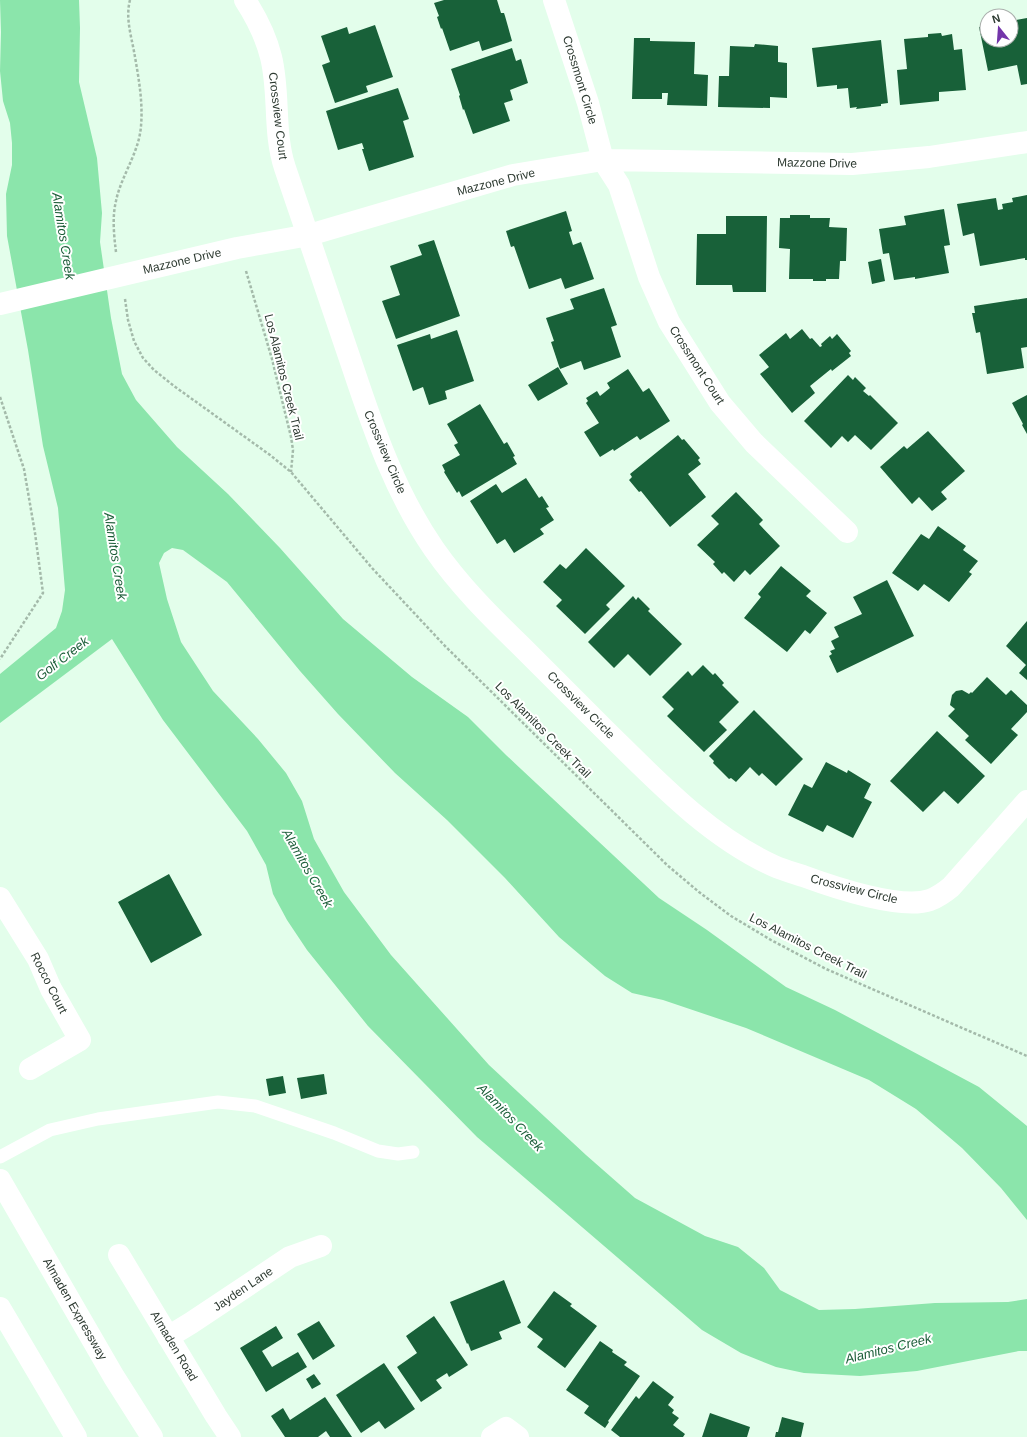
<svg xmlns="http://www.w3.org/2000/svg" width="1027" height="1437" font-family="Arial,sans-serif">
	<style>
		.water { fill: #8be5ab }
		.building { fill: #186139 }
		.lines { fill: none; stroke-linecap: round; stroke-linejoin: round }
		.path { stroke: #a4baaa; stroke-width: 2.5; stroke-dasharray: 3 2; stroke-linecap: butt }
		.service { stroke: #fff; stroke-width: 13 }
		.minor { stroke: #fff; stroke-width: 22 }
		.primary { stroke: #fff; stroke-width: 22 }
		.labels { text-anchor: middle; stroke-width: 4; stroke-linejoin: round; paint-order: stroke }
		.street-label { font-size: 12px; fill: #2d3a31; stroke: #fff }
		.water-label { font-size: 13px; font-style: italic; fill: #1a5c37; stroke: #fff }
	</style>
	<rect width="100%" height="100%" fill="#e3feeb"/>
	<path class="water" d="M 0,0 L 79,0 L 80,28 L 79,82 L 97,158 L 102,213 L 100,242 L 111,318 L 122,374 L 136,400 L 177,447 L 228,494 L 280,548 L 343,619 L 412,677 L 468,717 L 506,755 L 659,898 L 707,930 L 786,987 L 835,1010 L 979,1087 L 1027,1126 L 1027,1220 L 1001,1188 L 962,1148 L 916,1109 L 869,1080 L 746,1028 L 663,1000 L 632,993 L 605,976 L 559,937 L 505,878 L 447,820 L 395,773 L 338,714 L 300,671 L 227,582 L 183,550 L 172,548 L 164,553 L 159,563 L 167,599 L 181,642 L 213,691 L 258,739 L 286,773 L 302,801 L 314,839 L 344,892 L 391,955 L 489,1065 L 586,1155 L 635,1198 L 705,1236 L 738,1247 L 764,1268 L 780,1290 L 819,1310 L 855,1309 L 935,1303 L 1008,1302 L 1027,1299 L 1027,1351 L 1019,1351 L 917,1371 L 860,1376 L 804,1373 L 776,1367 L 741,1353 L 702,1330 L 477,1137 L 368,1026 L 307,950 L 287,920 L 273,894 L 266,865 L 247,831 L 163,720 L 112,639 L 0,723 L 0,674 L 56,628 L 62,611 L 65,590 L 58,508 L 43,446 L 28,350 L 7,236 L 6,194 L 12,165 L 12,143 L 10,123 L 3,101 L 0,71 L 1,32 Z"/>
	<path class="building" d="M 444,0 L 497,0 L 501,13 L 504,13 L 505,16 L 512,41 L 482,51 L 479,41 L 450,51 L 442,28 L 441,29 L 437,17 L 439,16 L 434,3 Z
		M 1027,18 L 1027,84 L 1021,85 L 1017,65 L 988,71 L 979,27 L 987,26 L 987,40 L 1011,40 L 1011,21 Z
		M 375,25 L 393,77 L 366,86 L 368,92 L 335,103 L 322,65 L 330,62 L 321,36 L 347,27 L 349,34 Z
		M 941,33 L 942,36 L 952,34 L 954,50 L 962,49 L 966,90 L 939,92 L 939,101 L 900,105 L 897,70 L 907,69 L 904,39 L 928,37 L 928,34 Z
		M 634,38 L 650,38 L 650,41 L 695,42 L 694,74 L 708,75 L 707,106 L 667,105 L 668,93 L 662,93 L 662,99 L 632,99 Z
		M 881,40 L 888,103 L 881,104 L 881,106 L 873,107 L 856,109 L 857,107 L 850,108 L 848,88 L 837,89 L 837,85 L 817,87 L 812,48 Z
		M 755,44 L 778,46 L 778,62 L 787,63 L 787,98 L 770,97 L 770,108 L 718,107 L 719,76 L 729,76 L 730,46 L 754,47 Z
		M 512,48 L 516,61 L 521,59 L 528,83 L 510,90 L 513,100 L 504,103 L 510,121 L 473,134 L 464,109 L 463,110 L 459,96 L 460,95 L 451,69 Z
		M 398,88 L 409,119 L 403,121 L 414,157 L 369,171 L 362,149 L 364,149 L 362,143 L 338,150 L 326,111 Z
		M 1027,195 L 1027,260 L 1025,260 L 1025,258 L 980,266 L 974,233 L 963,236 L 957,204 L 996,198 L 998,210 L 1003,209 L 1002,204 L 1013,202 L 1012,198 Z
		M 944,209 L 950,245 L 944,246 L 949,273 L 915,279 L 915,277 L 894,280 L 889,253 L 883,254 L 879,229 L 906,225 L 904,216 Z
		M 566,211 L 572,231 L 569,232 L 573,245 L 581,242 L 594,279 L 565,289 L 561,278 L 529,289 L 514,246 L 511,247 L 506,231 Z
		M 790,215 L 810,215 L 810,218 L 830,218 L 829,227 L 847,228 L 846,261 L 840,261 L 839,279 L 826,279 L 826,281 L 813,281 L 813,279 L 789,279 L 790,249 L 779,248 L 780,218 L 790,218 Z
		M 726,216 L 767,216 L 766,292 L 733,292 L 732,285 L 696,285 L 697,234 L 726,234 Z
		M 434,240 L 460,316 L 396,339 L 382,301 L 400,295 L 390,266 L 422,255 L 418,245 Z
		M 881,259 L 885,281 L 872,284 L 868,262 Z
		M 604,288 L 617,325 L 611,327 L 621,357 L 584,370 L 581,361 L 560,369 L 551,342 L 554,341 L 546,318 L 574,309 L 570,299 Z
		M 1027,298 L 1027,347 L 1021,348 L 1024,368 L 987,374 L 980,332 L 976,333 L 972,313 L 975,313 L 974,306 Z
		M 802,329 L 810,339 L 812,338 L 820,347 L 822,346 L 821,344 L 830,336 L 832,339 L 837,334 L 851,351 L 849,353 L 851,356 L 832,371 L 831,369 L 810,386 L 815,393 L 792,413 L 760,374 L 769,367 L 759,355 L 786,333 L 790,339 Z
		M 457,330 L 474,381 L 445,391 L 447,399 L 429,405 L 423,387 L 413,391 L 397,345 L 430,334 L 431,339 Z
		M 558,367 L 568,384 L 538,401 L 528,385 Z
		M 628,369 L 643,392 L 649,388 L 670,421 L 640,440 L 637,436 L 614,451 L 613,449 L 600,457 L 584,432 L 599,423 L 586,403 L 588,401 L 586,398 L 597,391 L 600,396 L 610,388 L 607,383 Z
		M 848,375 L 853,380 L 855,377 L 866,388 L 863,391 L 869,396 L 870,395 L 898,423 L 871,450 L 855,435 L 848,442 L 842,436 L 831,448 L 804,421 Z
		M 1027,395 L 1027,434 L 1022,425 L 1023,424 L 1012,403 Z
		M 480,404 L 504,444 L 507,442 L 515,456 L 513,457 L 517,464 L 462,497 L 459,491 L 457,493 L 444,472 L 445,471 L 442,465 L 460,455 L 454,445 L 458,443 L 447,424 Z
		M 928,431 L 965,471 L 941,492 L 947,499 L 932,511 L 919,497 L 912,504 L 880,467 L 904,446 L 907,449 Z
		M 678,435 L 682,440 L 684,439 L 700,458 L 698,460 L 701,464 L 688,474 L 706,497 L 670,527 L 641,491 L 639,492 L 629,480 L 632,477 L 630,474 Z
		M 526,478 L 539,498 L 542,496 L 549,507 L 546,508 L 554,520 L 540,529 L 544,534 L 514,553 L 505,539 L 497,544 L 470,501 L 496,484 L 502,493 Z
		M 736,492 L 763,520 L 759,524 L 780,546 L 750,575 L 745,570 L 734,582 L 724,572 L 722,574 L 713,564 L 715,562 L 697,545 L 719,524 L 711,516 Z
		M 938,526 L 966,546 L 963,550 L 978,561 L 969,572 L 972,574 L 949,602 L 924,584 L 918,591 L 892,573 L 921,534 L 929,539 Z
		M 586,548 L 625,586 L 606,605 L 610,609 L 585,634 L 556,606 L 562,600 L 543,582 L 560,564 L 566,569 Z
		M 781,566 L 811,591 L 806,596 L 827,613 L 810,634 L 805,630 L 787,652 L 744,618 L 761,597 L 758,594 Z
		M 887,580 L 914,636 L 837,673 L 829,656 L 832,654 L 830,651 L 835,649 L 831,641 L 839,637 L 834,627 L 862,614 L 853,597 Z
		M 633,596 L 636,600 L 638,597 L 650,609 L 648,611 L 682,644 L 650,676 L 628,654 L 614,668 L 588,642 Z
		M 1027,621 L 1027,680 L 1019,673 L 1026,665 L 1006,646 Z
		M 703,665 L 713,675 L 715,673 L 724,683 L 722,685 L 739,702 L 719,722 L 727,730 L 704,752 L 667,716 L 674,709 L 662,697 L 688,671 L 692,676 Z
		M 987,677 L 1006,695 L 1011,690 L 1027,705 L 1027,712 L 1011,729 L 1018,735 L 991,764 L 965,740 L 969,736 L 948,716 L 955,709 L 950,705 L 952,695 L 956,691 L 962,690 L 969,694 L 971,692 L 972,693 Z
		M 754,710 L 803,759 L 776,786 L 762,773 L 759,776 L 750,767 L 736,782 L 731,778 L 729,779 L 713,763 L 714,761 L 709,756 Z
		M 937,731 L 985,776 L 958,804 L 944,791 L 923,812 L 890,781 Z
		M 826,762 L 847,773 L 848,770 L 871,784 L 864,798 L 872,802 L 853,838 L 827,825 L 823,832 L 788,815 L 804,784 L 812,788 Z
		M 169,874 L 202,935 L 151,963 L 118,902 Z
		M 324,1074 L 327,1094 L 301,1099 L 297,1078 Z
		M 283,1076 L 286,1093 L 269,1096 L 266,1079 Z
		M 504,1280 L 521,1323 L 499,1332 L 502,1339 L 471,1351 L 468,1343 L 467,1344 L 450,1302 Z
		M 554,1291 L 572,1304 L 570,1306 L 597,1326 L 565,1368 L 537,1347 L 543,1339 L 527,1327 Z
		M 434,1316 L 468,1365 L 449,1377 L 447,1373 L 436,1380 L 442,1388 L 421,1402 L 397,1367 L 417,1353 L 406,1336 Z
		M 319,1321 L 335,1346 L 313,1360 L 297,1334 Z
		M 276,1326 L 283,1338 L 262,1351 L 272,1367 L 298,1352 L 307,1367 L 266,1392 L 240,1348 Z
		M 600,1341 L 613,1350 L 612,1352 L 627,1362 L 624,1365 L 640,1376 L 608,1421 L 609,1422 L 605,1428 L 584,1413 L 589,1406 L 566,1390 Z
		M 384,1363 L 415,1409 L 385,1429 L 379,1421 L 361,1433 L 336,1395 Z
		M 314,1374 L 321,1384 L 312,1389 L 306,1379 Z
		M 653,1381 L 674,1397 L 668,1405 L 674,1410 L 672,1413 L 679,1418 L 673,1425 L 685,1434 L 683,1437 L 620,1437 L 611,1430 L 636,1396 L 639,1399 Z
		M 325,1397 L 352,1437 L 330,1437 L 326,1431 L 318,1437 L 285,1437 L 271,1416 L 283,1408 L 290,1420 Z
		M 710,1413 L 750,1427 L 747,1437 L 702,1437 Z
		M 782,1417 L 804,1423 L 801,1437 L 775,1437 L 776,1432 L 778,1432 Z"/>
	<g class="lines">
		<path class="path" d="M 116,252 C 114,236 112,217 116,201 C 121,176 139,153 141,126 C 143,103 139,80 135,57 C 132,38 125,19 130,0
			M 246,271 L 272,359 L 291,437 L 293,450 L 291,472
			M 125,299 L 128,320 L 134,341 L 143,358 L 154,370 L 174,386 L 270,455 L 291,472 L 372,568 L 445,646 L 667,865 L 699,892 L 731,916 L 771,940 L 826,969 L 1027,1056
			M 0,397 L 24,469 L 35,533 L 43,593 L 0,659"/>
		<path class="service" d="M 0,1157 L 50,1130 L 98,1119 L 218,1102 L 255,1106 L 334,1133 L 378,1151 L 398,1154 L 413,1152"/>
		<path class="minor" d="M 245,0 C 256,17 266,37 271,57 C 280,93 273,132 285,168 C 308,234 330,301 353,368 C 374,431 396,494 434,549 C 459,585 490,616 521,646 C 549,674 577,702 605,730 C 656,780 708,836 774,866 C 783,870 794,873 803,876 C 833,887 901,910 930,900 C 938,897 945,892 951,887 L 1027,801
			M 554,0 L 588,103 L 603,160 L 619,185 L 649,277 L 669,322 L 720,403 L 754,443 L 847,532
			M 0,304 L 237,248 L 309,235 L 513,175 L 603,160 L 852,164 L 929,157 L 1027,142
			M 0,898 L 38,959 L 51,989 L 80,1040 L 30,1069
			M 119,1255 L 216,1416 L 230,1437
			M 168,1337 L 191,1323 L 290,1257 L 321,1246
			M 492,1437 L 506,1428 L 518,1437"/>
		<path class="primary" d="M 0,1180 L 114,1377 L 152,1437
			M 0,1308 L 76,1437"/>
	</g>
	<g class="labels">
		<g class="street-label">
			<text transform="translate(580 80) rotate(73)" y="4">Crossmont Circle</text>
			<text transform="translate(278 116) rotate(83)" y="4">Crossview Court</text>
			<text transform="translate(817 163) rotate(1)" y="4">Mazzone Drive</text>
			<text transform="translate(496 182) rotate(-14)" y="4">Mazzone Drive</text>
			<text transform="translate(182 261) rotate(-13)" y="4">Mazzone Drive</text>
			<text transform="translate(697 365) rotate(57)" y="4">Crossmont Court</text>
			<text transform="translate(284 377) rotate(76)" y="4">Los Alamitos Creek Trail</text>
			<text transform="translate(385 452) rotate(67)" y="4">Crossview Circle</text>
			<text transform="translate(581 705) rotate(45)" y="4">Crossview Circle</text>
			<text transform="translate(543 730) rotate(45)" y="4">Los Alamitos Creek Trail</text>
			<text transform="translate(854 889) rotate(14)" y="4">Crossview Circle</text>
			<text transform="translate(808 946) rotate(27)" y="4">Los Alamitos Creek Trail</text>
			<text transform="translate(49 983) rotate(63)" y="4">Rocco Court</text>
			<text transform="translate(243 1289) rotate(-34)" y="4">Jayden Lane</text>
			<text transform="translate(75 1309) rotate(60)" y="4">Almaden Expressway</text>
			<text transform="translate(174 1346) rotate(59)" y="4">Almaden Road</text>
		</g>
		<g class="water-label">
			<text transform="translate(64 236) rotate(81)" y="5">Alamitos Creek</text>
			<text transform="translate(116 556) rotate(81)" y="5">Alamitos Creek</text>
			<text transform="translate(62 658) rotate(-38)" y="5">Golf Creek</text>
			<text transform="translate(308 868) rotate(60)" y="5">Alamitos Creek</text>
			<text transform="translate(511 1117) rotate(46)" y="5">Alamitos Creek</text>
			<text transform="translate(888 1348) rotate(-14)" y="5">Alamitos Creek</text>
		</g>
	</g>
	<g transform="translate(999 28) rotate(343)"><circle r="19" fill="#ffffff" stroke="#abb0ad"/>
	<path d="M0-3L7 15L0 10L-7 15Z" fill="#7335aa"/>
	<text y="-6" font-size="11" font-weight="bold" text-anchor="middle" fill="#2d3a31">N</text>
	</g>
</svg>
